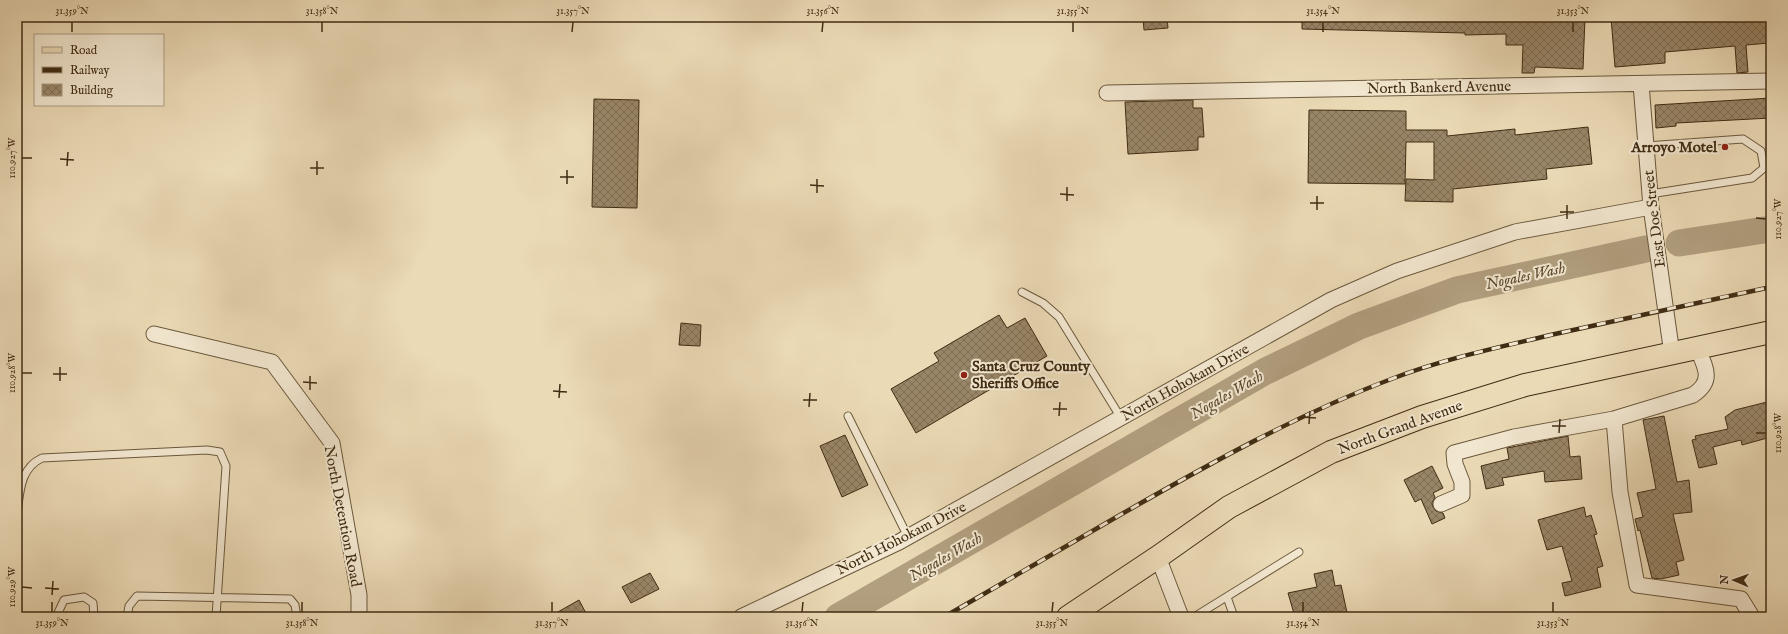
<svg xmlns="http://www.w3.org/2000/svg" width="1788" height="634" font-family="'IM FELL English',serif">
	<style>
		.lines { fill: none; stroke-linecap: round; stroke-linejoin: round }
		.river { stroke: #b19f7f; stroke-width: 27 }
		.building { fill: url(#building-cross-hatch); stroke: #402c13 }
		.lane-casing { stroke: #6b583c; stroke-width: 9 }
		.street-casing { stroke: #6b583c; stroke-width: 17 }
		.primary-casing { stroke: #402c13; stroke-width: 24 }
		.lane { stroke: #f2e7d0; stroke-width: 7 }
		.street { stroke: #f2e7d0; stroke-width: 15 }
		.primary { stroke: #ebdab6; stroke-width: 22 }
		.rail-casing { stroke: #402c13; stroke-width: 4.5 }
		.rail { stroke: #f2e7d0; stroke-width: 3; stroke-dasharray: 9; stroke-linecap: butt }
		.ticks { fill: none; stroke: #402c13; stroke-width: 1.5 }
		.poi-dot { fill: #8f2418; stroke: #f2e7d0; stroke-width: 1.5 }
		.labels { text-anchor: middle; stroke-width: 4; stroke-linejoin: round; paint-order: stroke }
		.street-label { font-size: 15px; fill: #402c13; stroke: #f2e7d0 }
		.poi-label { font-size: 15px; font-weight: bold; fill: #402c13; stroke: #f2e7d0; text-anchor: end }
		.water-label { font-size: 16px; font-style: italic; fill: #5c492e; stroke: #f2e7d0 }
		.neatline { fill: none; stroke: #402c13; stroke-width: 1.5 }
		.ticks-label { font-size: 10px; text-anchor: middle; fill: #402c13 }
	</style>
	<defs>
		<pattern id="building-cross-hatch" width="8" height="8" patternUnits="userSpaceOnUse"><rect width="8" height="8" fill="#998668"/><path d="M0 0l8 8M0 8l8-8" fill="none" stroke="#7e6e54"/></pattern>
	</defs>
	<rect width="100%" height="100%" fill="#ebdab6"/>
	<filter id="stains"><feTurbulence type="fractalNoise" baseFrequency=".005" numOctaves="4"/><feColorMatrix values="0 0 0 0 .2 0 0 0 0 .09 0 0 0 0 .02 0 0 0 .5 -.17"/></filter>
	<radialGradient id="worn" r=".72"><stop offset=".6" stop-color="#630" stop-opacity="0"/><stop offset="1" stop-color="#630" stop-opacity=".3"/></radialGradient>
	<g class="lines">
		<path class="river" d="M 1679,243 L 1771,229
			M 838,617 L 1266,371 L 1359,326 L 1457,290 L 1646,249"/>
	</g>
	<path class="building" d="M 1167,17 L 1168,28 L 1144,30 L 1143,18 Z
		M 1302,17 L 1585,17 L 1583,69 L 1535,67 L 1534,73 L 1522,73 L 1523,45 L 1506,45 L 1506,34 L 1465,35 L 1465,33 L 1302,29 Z
		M 1611,17 L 1767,17 L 1769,43 L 1746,45 L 1748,72 L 1737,73 L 1735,46 L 1665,52 L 1665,63 L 1615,67 Z
		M 1771,98 L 1771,118 L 1676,123 L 1676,126 L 1656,128 L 1655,105 Z
		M 594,99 L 639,100 L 637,208 L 592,207 Z
		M 1193,100 L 1193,108 L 1202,108 L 1204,137 L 1198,137 L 1198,150 L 1128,154 L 1125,102 Z
		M 1309,110 L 1406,111 L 1406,130 L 1447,130 L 1447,136 L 1515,129 L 1515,135 L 1588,127 L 1592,164 L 1546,169 L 1547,179 L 1453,189 L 1453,202 L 1405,201 L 1406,179 L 1434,180 L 1434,142 L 1406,142 L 1405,184 L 1308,183 Z
		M 999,315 L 1007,328 L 1025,318 L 1047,356 L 916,433 L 891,389 L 939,361 L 934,353 Z
		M 681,323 L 701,325 L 700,346 L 679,345 Z
		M 1771,401 L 1771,437 L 1742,445 L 1741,440 L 1713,447 L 1717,464 L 1699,468 L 1692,440 L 1696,439 L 1695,436 L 1728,429 L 1725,417 L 1735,410 Z
		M 1664,416 L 1677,482 L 1689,480 L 1692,512 L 1673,514 L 1684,560 L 1676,562 L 1679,575 L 1661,579 L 1652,578 L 1640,530 L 1638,531 L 1635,519 L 1643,517 L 1637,493 L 1656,489 L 1643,420 Z
		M 845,435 L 868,485 L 842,497 L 820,446 Z
		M 1568,436 L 1570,457 L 1580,456 L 1582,479 L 1545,482 L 1544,471 L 1502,478 L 1504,485 L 1486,489 L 1481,466 L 1509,459 L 1507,448 Z
		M 1432,466 L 1443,488 L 1433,493 L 1435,497 L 1432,503 L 1433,507 L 1436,511 L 1443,513 L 1445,518 L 1432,524 L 1421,499 L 1415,502 L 1404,480 Z
		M 1584,507 L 1586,517 L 1591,515 L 1597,534 L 1594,535 L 1603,566 L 1597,568 L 1601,587 L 1565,596 L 1562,583 L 1572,581 L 1562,546 L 1547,550 L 1538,520 Z
		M 1332,570 L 1335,586 L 1341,585 L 1348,617 L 1295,617 L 1288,593 L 1317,587 L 1314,574 Z
		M 650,573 L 659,589 L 631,603 L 622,587 Z
		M 579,600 L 588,617 L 549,617 Z"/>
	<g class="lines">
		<defs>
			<path id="lane" d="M 1646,146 L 1743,139 L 1761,151 L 1764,168 L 1752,178 L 1650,194
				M 1022,292 L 1043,303 L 1059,317 L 1121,418
				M 848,416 L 908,537
				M 17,513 C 20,492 20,468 42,458 L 207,450 L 220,452 L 226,466 L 216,617
				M 17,589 L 18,617
				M 1227,597 L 1234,617
				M 56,617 L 64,600 L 84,597 L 93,603 L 94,617
				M 127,617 L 129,606 L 137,596 L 290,599 L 295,605 L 297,617
				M 1194,617 L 1299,552"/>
			<path id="street" d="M 1641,84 L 1651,207 L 1672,354
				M 1107,93 L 1771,81
				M 154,334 L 272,362 L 332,443 L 359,595 L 359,617
				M 1697,348 C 1706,368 1714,381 1693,395 L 1614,419 L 1620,492 L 1637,585 L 1741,599 L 1752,617
				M 1441,504 L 1462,495 L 1462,482 L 1455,464 L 1454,453 L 1514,437 L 1614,419
				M 1158,557 L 1181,617
				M 741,617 L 899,542 L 1331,300 L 1397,271 L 1515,232 L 1651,207"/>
			<path id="primary" d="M 1068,617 L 1158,557 L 1229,507 L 1331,452 L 1422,417 L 1525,385 L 1771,332"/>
		</defs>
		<use href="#lane" class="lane-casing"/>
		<use href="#street" class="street-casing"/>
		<use href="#primary" class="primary-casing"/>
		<use href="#lane" class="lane"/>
		<use href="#street" class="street"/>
		<use href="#primary" class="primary"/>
		<defs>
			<path id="rail" d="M 944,617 C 1003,583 1061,549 1120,515 C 1209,464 1298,414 1394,378 C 1446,358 1501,347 1555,334 C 1627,318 1699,302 1771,287"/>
		</defs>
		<use href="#rail" class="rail-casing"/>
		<use href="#rail" class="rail"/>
	</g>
	<path class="ticks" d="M 72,32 L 72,22M 322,32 L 322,22M 572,32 L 573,22M 822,32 L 823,22M 1073,32 L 1073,22M 1323,32 L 1323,22M 1573,32 L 1573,22M 22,158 L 32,158M 60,159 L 74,160M 67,166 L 68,152M 310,168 L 324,168M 317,175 L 317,161M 560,177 L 574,177M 567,184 L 567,170M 810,185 L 824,186M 817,193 L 817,179M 1060,194 L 1074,195M 1067,201 L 1067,187M 1310,203 L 1324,203M 1317,210 L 1317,196M 1560,212 L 1574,212M 1756,218 L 1766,219M 1567,219 L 1567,205M 22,373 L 32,373M 53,374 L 67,374M 60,381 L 60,367M 303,382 L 317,383M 310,390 L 310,376M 553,391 L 567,392M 559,398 L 560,384M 803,400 L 817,400M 809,407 L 810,393M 1053,409 L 1067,409M 1059,416 L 1060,402M 1302,417 L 1316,418M 1309,424 L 1310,411M 1552,426 L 1566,426M 1559,433 L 1560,419M 1756,433 L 1766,433M 22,587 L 32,588M 45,588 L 59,589M 52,595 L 53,581M 52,612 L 52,602M 302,612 L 302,602M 552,612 L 552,602M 802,612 L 803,602M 1052,612 L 1053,602M 1303,612 L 1303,602M 1553,612 L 1553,602"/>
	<g class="poi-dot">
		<circle cx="1725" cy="147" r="4"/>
		<circle cx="964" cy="375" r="4"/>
	</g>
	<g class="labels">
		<g class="street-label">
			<text transform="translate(1439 87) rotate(-1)" y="5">North Bankerd Avenue</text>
			<text transform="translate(1654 219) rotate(-97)" y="5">East Doe Street</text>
			<text transform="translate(1185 382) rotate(-29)" y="5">North Hohokam Drive</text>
			<text transform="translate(1400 427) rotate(-20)" y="5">North Grand Avenue</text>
			<text transform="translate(343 516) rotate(79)" y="5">North Detention Road</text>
			<text transform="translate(901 538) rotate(-27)" y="5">North Hohokam Drive</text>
		</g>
		<g class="poi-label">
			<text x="1717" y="152">Arroyo Motel</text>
			<text x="972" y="371" text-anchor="start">Santa Cruz County<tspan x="972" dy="17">Sheriffs Office</tspan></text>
		</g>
		<g class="water-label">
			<text transform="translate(1525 275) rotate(-12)" y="6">Nogales Wash</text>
			<text transform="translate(1226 394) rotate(-30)" y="6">Nogales Wash</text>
			<text transform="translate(945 556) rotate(-30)" y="6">Nogales Wash</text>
		</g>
	</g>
	<rect width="1788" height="634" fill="none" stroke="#ebdab6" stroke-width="44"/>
	<rect x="34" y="34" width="130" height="72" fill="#f2e7d0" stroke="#ab9c84"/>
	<rect x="42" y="47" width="20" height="6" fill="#ebdab6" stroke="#ab9c84"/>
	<text x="70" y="54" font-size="12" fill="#402c13">Road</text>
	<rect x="42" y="67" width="20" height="6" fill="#402c13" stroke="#ab9c84"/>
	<text x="70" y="74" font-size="12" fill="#402c13">Railway</text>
	<rect x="42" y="84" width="20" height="12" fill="url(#building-cross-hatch)" stroke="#ab9c84"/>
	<text x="70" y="94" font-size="12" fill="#402c13">Building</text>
	<g transform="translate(1734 580) rotate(272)" stroke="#f2e7d0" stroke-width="3" paint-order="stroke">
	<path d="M0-3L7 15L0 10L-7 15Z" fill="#402c13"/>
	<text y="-6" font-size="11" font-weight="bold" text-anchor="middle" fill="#402c13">N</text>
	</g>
	<rect x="22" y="22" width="1744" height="590" class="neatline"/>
	<g class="ticks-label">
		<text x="72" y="14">31.359°N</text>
		<text x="322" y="14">31.358°N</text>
		<text x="573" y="14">31.357°N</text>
		<text x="823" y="14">31.356°N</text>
		<text x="1073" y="14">31.355°N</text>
		<text x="1323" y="14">31.354°N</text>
		<text x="1573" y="14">31.353°N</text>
		<text transform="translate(11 158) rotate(-90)" y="4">110.927°W</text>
		<text transform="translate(1777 219) rotate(-90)" y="4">110.927°W</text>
		<text transform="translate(11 373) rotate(-90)" y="4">110.928°W</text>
		<text transform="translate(1777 433) rotate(-90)" y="4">110.928°W</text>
		<text transform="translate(11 587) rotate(-90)" y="4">110.929°W</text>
		<text x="52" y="626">31.359°N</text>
		<text x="302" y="626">31.358°N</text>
		<text x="552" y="626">31.357°N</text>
		<text x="802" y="626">31.356°N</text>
		<text x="1052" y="626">31.355°N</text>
		<text x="1303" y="626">31.354°N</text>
		<text x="1553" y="626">31.353°N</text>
	</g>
	<rect width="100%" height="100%" filter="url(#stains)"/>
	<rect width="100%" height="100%" fill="url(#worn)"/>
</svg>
